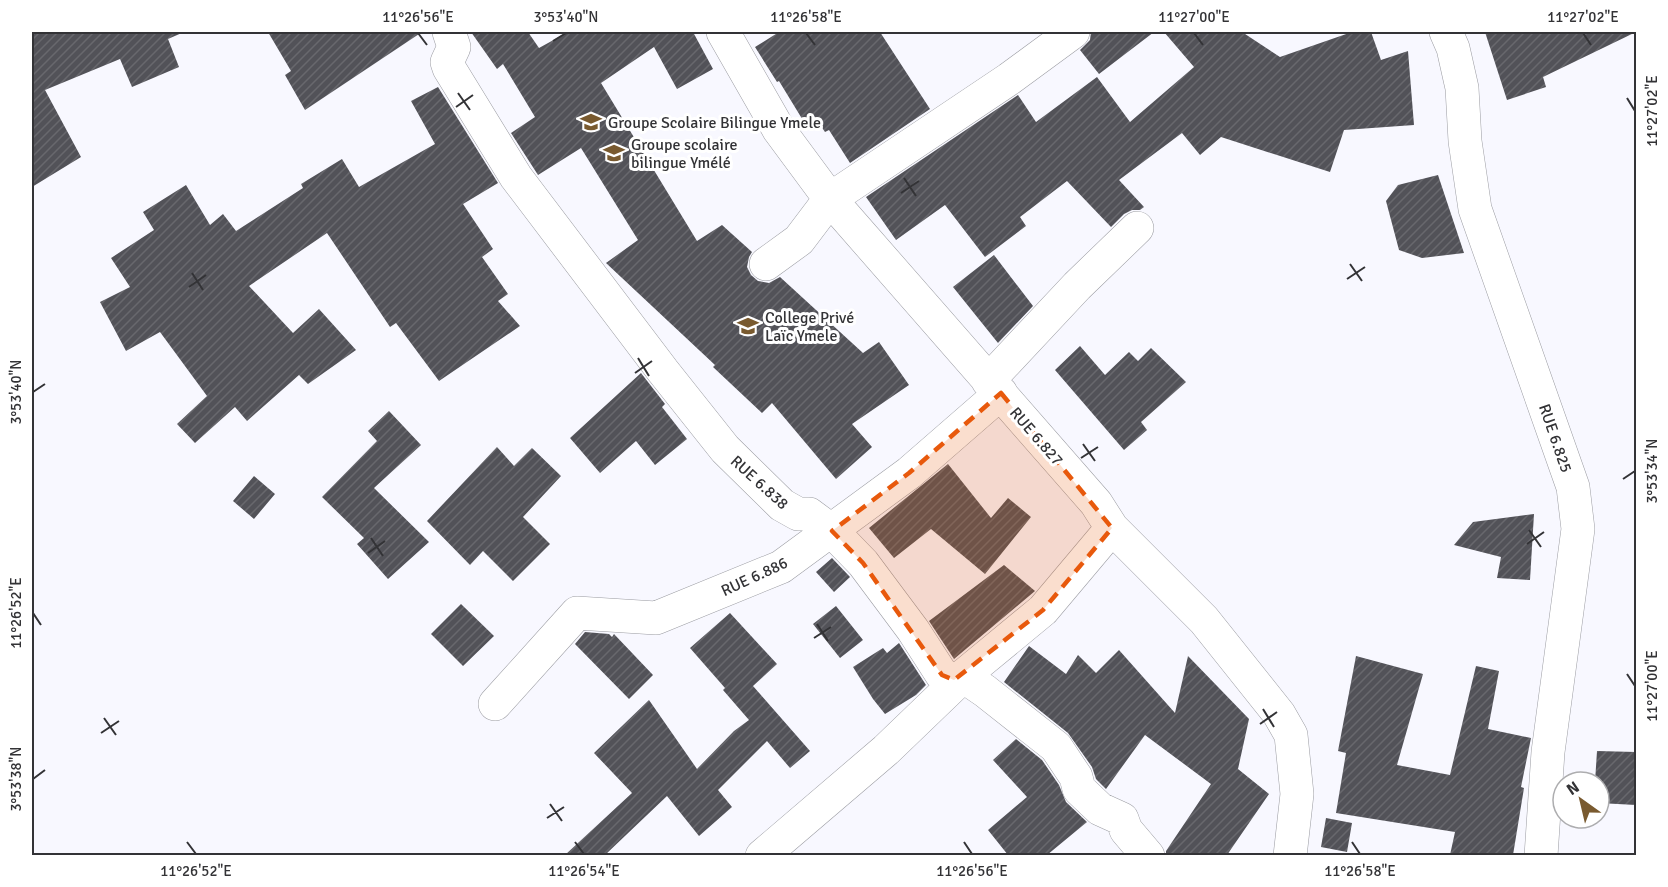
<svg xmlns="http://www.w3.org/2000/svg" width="1668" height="887" font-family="Signika,sans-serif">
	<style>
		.building { fill: url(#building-hatch) }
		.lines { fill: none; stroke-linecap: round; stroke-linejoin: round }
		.minor-casing { stroke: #9b9ca2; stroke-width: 34 }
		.minor { stroke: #fff; stroke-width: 33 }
		.marked { fill: #e8590c; fill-opacity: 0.2; stroke: #e8590c; stroke-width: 4.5; stroke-dasharray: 12 8; stroke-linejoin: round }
		.ticks { fill: none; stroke: #333336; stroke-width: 2 }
		.labels { text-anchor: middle; stroke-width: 6; stroke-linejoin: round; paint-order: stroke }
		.poi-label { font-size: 16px; fill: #333336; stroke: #fff; text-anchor: start }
		.street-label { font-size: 16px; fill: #333336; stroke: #fff }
		.neatline { fill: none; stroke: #333336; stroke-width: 2 }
		.ticks-label { font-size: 15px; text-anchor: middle; fill: #333336 }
	</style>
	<defs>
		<pattern id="building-hatch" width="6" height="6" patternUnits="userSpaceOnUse" patternTransform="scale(1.5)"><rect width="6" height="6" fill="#525258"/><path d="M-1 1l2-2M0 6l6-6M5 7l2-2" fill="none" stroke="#68686d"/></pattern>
	</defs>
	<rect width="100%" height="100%" fill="#f8f8ff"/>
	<path class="building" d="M 32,32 L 184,32 L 168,39 L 179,67 L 132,87 L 120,59 L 45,90 L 81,157 L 32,187 Z
		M 268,32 L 422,32 L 305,110 L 285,75 L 291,71 Z
		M 471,32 L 528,32 L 539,48 L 568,32 L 693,32 L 713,69 L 677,89 L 654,47 L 601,83 L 697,241 L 722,225 L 752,252 L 749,257 L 747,267 L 751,275 L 758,281 L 769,283 L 780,277 L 863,353 L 879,342 L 909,385 L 852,424 L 872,447 L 836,479 L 772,403 L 762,413 L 713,367 L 715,365 L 606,263 L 638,240 L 581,148 L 538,175 L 511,133 L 535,117 L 503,64 L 497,69 Z
		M 779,32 L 880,32 L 930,109 L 850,163 L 829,130 L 825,132 L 814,116 L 804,122 L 779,81 L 777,82 L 755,47 Z
		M 1091,32 L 1154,32 L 1099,74 L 1080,50 L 1090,40 Z
		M 1164,32 L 1242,32 L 1280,57 L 1352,32 L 1371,32 L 1381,60 L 1408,51 L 1414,125 L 1344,130 L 1330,172 L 1221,137 L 1200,155 L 1182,133 L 1119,180 L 1144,207 L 1140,210 L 1132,210 L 1124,214 L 1111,227 L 1067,181 L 1020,217 L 1026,226 L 985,257 L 945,205 L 896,240 L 866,197 L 1018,95 L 1036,122 L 1097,77 L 1130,122 L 1194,67 Z
		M 1485,32 L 1636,32 L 1543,77 L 1546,87 L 1507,100 Z
		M 438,87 L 498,183 L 463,204 L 493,249 L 482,257 L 508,294 L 498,301 L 520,326 L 439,381 L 396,323 L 390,327 L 327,233 L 249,286 L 293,333 L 319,309 L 356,350 L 308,384 L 299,375 L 247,421 L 235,407 L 195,443 L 177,424 L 207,396 L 160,332 L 126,351 L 100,302 L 130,287 L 111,258 L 154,230 L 143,212 L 186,185 L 210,225 L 223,214 L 236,231 L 303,188 L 301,184 L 342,159 L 359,187 L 435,144 L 411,101 Z
		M 1438,175 L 1464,253 L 1422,258 L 1399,250 L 1386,201 L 1398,185 Z
		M 994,255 L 1033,306 L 998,343 L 953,287 Z
		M 1080,346 L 1105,375 L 1129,352 L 1138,361 L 1151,348 L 1186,382 L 1141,422 L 1147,430 L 1124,450 L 1055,370 Z
		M 641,373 L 665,404 L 662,407 L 687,439 L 655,465 L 636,441 L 600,473 L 570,438 Z
		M 389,411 L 421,445 L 374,488 L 429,542 L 388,579 L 357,544 L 364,538 L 322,497 L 377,441 L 368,431 Z
		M 497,447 L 514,466 L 532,448 L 561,476 L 523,517 L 550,544 L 513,581 L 483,551 L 470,565 L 427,521 Z
		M 948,464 L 991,518 L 1008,498 L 1031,517 L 985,574 L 931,529 L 894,558 L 869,528 Z
		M 254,476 L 275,494 L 254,519 L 233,501 Z
		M 1534,514 L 1530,580 L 1497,578 L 1501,557 L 1454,545 L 1473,522 Z
		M 832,558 L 850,577 L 834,592 L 816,572 Z
		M 1004,565 L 1035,591 L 954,659 L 929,621 Z
		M 461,604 L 494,636 L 463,666 L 431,634 Z
		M 836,606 L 863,640 L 840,658 L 813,624 Z
		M 730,613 L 777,664 L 753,686 L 810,751 L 790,768 L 767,741 L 718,790 L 732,807 L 699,836 L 667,796 L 605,855 L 565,855 L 632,793 L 594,753 L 649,700 L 697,769 L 734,731 L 749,720 L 723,690 L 725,688 L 690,648 Z
		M 585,632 L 609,634 L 612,637 L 614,634 L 653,675 L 629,699 L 575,644 Z
		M 899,643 L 926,685 L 916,695 L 885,714 L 873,699 L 853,667 L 883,648 L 887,653 Z
		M 1029,646 L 1066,674 L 1078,655 L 1096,673 L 1119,650 L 1175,713 L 1188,656 L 1249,719 L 1238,769 L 1269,794 L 1227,855 L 1166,855 L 1166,851 L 1211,784 L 1145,735 L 1106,789 L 1096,779 L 1092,767 L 1068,733 L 1004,682 Z
		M 1356,656 L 1423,674 L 1397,765 L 1450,775 L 1476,666 L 1499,671 L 1488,729 L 1531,738 L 1521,787 L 1524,788 L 1513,855 L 1450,855 L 1455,832 L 1336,813 L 1346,753 L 1338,751 Z
		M 1016,739 L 1042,760 L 1059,785 L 1066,802 L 1087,822 L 1047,855 L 1008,855 L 988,830 L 1027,797 L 993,760 Z
		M 1597,751 L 1636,752 L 1636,805 L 1599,803 L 1599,782 L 1595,782 Z
		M 1326,818 L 1352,823 L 1347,852 L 1321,847 Z"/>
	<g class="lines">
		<defs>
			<path id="minor" d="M 449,32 L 454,47 L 447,62 L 449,68 L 516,177 L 663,371 L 725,449 L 782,505 L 798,514 L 809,514 L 832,531 L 863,563 L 913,630 L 942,675 L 954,680 L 963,676 L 985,691 L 1056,747 L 1076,777 L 1079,789 L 1100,809 L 1122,819 L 1126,830 L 1148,856
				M 723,32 L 779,130 L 830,199 L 1096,503 L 1112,528 L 1204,620 L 1279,714 L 1291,735 L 1297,794 L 1290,856
				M 1446,32 L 1453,48 L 1462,88 L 1465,141 L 1475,209 L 1573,487 L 1578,529 L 1548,752 L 1541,856
				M 766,264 L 799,240 L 830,199 L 1009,79 L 1073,32
				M 988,381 L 1077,286 L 1137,228
				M 495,704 L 577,613 L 656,618 L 781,567 L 909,473 L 1001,393
				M 762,856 L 886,750 L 963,676 L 1043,610 L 1112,528"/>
		</defs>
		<use href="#minor" class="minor-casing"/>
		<use href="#minor" class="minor"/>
	</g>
	<path class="marked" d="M 1001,393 L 1112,528 L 1043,610 L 954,680 L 942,675 L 863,563 L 832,531 L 909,473 Z"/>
	<path class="ticks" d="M 418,33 L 427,45M 806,33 L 815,45M 1194,33 L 1203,45M 1583,33 L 1591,45M 553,41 L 566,33M 458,93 L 470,110M 1627,98 L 1635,111M 456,107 L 473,95M 904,178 L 916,196M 901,193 L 919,181M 1350,264 L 1362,281M 192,273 L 203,290M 1347,279 L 1365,267M 189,287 L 206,275M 638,358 L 649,376M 635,373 L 652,361M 33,392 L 45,384M 1083,444 L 1095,461M 1081,458 L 1098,447M 1623,479 L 1635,471M 1529,530 L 1541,547M 371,538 L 383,556M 1527,544 L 1544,532M 368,553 L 385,541M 33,613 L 41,625M 817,624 L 828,641M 814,638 L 831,627M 1627,674 L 1635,686M 1263,709 L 1274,727M 104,718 L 116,735M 1260,724 L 1277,712M 101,733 L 119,721M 33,779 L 45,770M 550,804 L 562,821M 547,818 L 564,807M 187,842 L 196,854M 575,842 L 584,854M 964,842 L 972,854M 1352,842 L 1360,854"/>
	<defs>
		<symbol id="school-bare" viewBox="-9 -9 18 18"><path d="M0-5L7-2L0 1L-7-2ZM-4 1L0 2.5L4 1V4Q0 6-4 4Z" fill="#795a2f" stroke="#fff" stroke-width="2.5" paint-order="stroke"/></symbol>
	</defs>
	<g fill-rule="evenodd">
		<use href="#school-bare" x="576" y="107" width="30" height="30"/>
		<use href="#school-bare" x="599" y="138" width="30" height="30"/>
		<use href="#school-bare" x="733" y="311" width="30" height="30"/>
	</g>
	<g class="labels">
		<g class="poi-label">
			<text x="608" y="128">Groupe Scolaire Bilingue Ymele</text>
			<text x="631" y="150">Groupe scolaire<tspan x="631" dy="18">bilingue Ymélé</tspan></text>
			<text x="765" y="323">College Privé<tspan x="765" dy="18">Laïc Ymele</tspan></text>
		</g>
		<g class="street-label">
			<text transform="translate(1037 436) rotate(49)" y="6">RUE 6.827</text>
			<text transform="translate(1556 438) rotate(71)" y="6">RUE 6.825</text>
			<text transform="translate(760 482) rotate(42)" y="6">RUE 6.838</text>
			<text transform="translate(754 576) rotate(-25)" y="6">RUE 6.886</text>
		</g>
	</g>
	<rect width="1668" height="887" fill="none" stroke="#ffffff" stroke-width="66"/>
	<g transform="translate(1581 800) rotate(326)"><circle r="28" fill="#ffffff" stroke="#adadaf" stroke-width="1.5"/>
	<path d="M0-4.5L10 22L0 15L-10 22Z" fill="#795a2f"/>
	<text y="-9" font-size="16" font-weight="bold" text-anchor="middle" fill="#333336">N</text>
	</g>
	<rect x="33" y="33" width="1602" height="821" class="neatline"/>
	<g class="ticks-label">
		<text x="418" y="22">11°26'56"E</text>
		<text x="566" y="22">3°53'40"N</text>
		<text x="806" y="22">11°26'58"E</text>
		<text x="1194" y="22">11°27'00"E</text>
		<text x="1583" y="22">11°27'02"E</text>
		<text transform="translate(1652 111) rotate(-90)" y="5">11°27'02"E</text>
		<text transform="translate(16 392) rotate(-90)" y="5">3°53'40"N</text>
		<text transform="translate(1652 471) rotate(-90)" y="5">3°53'34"N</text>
		<text transform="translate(16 613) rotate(-90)" y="5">11°26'52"E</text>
		<text transform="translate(1652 686) rotate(-90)" y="5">11°27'00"E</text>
		<text transform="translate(16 779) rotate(-90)" y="5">3°53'38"N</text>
		<text x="196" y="876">11°26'52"E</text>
		<text x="584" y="876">11°26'54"E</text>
		<text x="972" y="876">11°26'56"E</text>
		<text x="1360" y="876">11°26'58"E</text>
	</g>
</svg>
